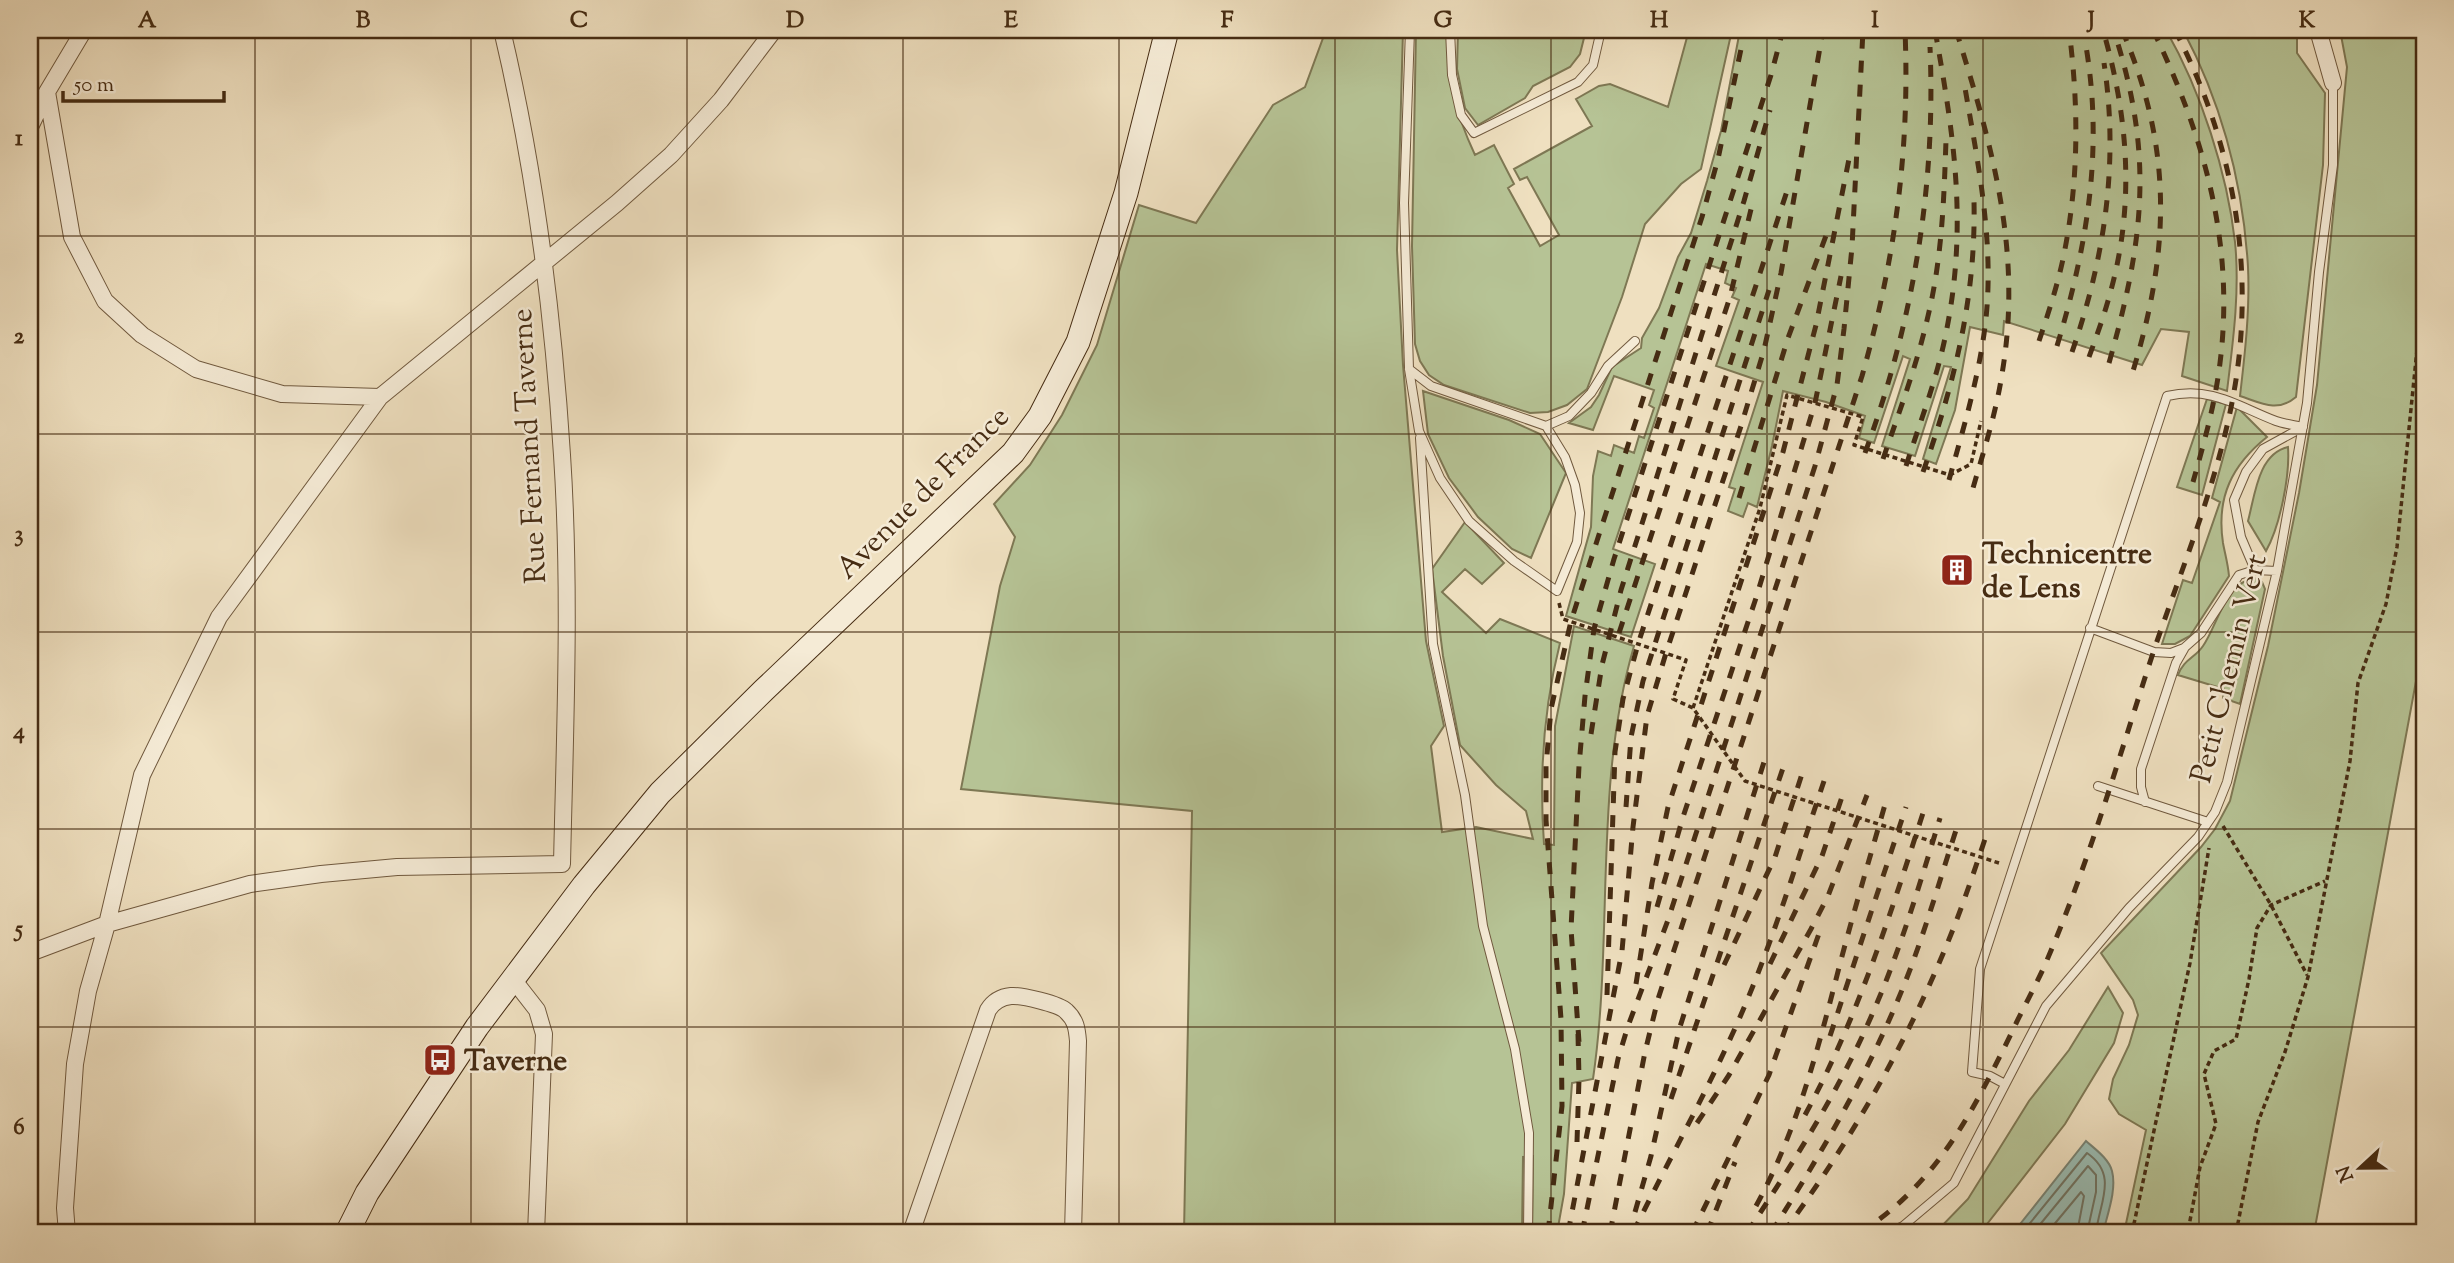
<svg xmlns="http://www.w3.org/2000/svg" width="2454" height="1263" font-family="'Sorts Mill Goudy',serif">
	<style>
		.green { fill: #b6c395; stroke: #7e7854; stroke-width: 2 }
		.water { fill: #9abdb4; stroke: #788374; stroke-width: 2 }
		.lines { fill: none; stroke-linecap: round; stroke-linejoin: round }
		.shore { stroke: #707464; stroke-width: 2 }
		.lane-casing { stroke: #70593e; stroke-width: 10 }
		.street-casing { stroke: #70593e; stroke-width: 18 }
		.secondary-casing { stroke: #462c13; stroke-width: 25 }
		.path { stroke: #462c13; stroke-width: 3.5; stroke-dasharray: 5 3.5; stroke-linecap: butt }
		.lane { stroke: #f5ebd6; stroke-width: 8 }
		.street { stroke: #f5ebd6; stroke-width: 16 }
		.secondary { stroke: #f5ebd6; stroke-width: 23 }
		.rail { stroke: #462c13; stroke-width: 5; stroke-dasharray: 12 12; stroke-linecap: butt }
		.grid { fill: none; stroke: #462c13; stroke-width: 2; stroke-opacity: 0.55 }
		.labels { text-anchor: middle; stroke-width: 5; stroke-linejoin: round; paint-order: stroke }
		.street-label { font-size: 30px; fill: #462c13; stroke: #f5ebd6 }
		.poi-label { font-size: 30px; font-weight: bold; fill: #462c13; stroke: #f5ebd6; text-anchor: start }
		.neatline { fill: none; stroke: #462c13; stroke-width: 2.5 }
		.grid-label { font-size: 23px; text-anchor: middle; font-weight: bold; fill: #462c13 }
	</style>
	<rect width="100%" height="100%" fill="#efe0c0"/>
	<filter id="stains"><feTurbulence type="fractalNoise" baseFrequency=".00286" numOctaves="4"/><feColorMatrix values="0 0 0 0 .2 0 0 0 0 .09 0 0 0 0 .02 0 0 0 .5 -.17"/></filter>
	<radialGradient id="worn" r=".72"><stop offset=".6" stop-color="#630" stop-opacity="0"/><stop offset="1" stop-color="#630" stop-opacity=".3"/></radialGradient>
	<path class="green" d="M 1326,30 L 1403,30 L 1397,250 L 1403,365 L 1426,641 L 1444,726 L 1431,746 L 1442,832 L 1476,827 L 1533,839 L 1526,811 L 1496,785 L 1460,745 L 1443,656 L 1432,569 L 1465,522 L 1504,563 L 1482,584 L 1465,569 L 1442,592 L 1486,633 L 1500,619 L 1560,643 C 1543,710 1539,775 1544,844 L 1554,845 L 1555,726 L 1574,626 L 1634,646 C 1593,786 1614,936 1593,1079 L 1572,1083 L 1564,1194 L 1557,1233 L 1532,1233 L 1533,1156 L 1523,1157 L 1522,1233 L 1184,1233 L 1192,811 L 961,789 L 1000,586 L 1015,537 L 994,504 L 1030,465 L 1062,415 L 1097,345 L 1139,205 L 1196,223 L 1273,105 L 1305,87 Z
		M 1416,30 L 1447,30 C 1448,80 1454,110 1475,155 L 1494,145 L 1514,184 L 1508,188 L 1540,246 L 1559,235 L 1527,177 L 1520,180 L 1514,169 L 1592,126 L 1576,99 L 1599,86 L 1610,84 L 1668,107 L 1689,30 L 1732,30 L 1701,169 L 1681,184 L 1645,224 L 1622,297 L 1587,389 L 1567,405 L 1548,412 L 1530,413 L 1444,385 L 1429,375 L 1420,361 L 1415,344 L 1412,246 Z
		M 1458,30 L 1586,30 L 1580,54 L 1570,67 L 1533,86 L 1525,98 L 1478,125 L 1465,108 L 1457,69 Z
		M 1740,30 L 2166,30 C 2201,91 2227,172 2235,242 C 2240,291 2233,342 2227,391 L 2182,376 L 2189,332 L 2161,329 L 2142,365 L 2004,321 L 2003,335 L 1970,327 L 1955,410 L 1936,464 L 1923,459 L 1951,367 L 1944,366 L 1915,456 L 1882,446 L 1910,359 L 1903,356 L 1874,443 L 1859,438 L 1865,416 L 1826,402 L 1783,391 L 1772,446 L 1757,507 L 1748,503 L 1743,517 L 1728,511 L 1735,489 L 1729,487 L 1763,382 L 1716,366 L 1739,300 L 1732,297 L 1736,288 L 1725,283 L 1728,271 L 1706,264 L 1613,549 L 1655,564 L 1631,637 L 1566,616 L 1591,527 L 1593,476 L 1598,451 L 1611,456 L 1614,445 L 1634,453 L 1639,436 L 1644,438 L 1654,408 L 1649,405 L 1654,390 L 1614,376 L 1593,430 L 1569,423 L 1591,407 L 1599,395 L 1612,367 L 1641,348 L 1642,338 L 1659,308 L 1678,257 L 1691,233 L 1707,181 L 1721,131 Z
		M 2183,30 L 2297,30 L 2297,53 L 2325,93 L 2323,165 L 2296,397 C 2277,413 2261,403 2240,396 C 2245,353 2250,310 2248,267 C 2243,184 2221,102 2183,30 Z
		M 2340,30 L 2424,30 L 2424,638 L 2314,1233 L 2124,1233 L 2146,1130 L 2119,1114 L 2109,1099 L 2113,1079 L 2129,1045 L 2138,1015 L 2133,1000 L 2101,953 L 2201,847 L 2215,829 L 2230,801 L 2268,646 L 2299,493 L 2317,385 L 2347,67 Z
		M 1423,391 L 1509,420 L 1540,434 L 1566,473 L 1531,558 L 1512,549 L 1478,517 L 1449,478 L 1428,434 Z
		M 2207,399 L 2226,404 L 2202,495 L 2177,487 Z
		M 2237,407 L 2267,437 C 2232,465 2216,497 2223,543 C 2225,554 2228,564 2229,576 L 2190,636 L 2175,644 L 2162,644 L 2183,580 L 2192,583 L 2220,502 L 2212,498 Z
		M 2288,447 C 2290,476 2280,526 2266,551 L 2248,521 C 2255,495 2258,454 2288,447 Z
		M 2256,578 L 2262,582 L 2265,589 L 2240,704 L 2223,698 L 2224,689 L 2178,675 C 2184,659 2195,658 2203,646 C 2218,625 2225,581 2256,578 Z
		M 2108,987 L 2123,1013 L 2114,1043 L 2065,1124 L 1980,1233 L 1935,1233 L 1968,1199 L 2029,1101 L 2069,1050 Z"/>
	<path class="water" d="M 2086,1141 C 2095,1149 2109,1159 2112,1171 C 2117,1190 2107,1215 2103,1233 L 2013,1233 Z"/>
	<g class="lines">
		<path class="shore" d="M 2022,1233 L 2087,1153 C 2119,1175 2099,1203 2096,1233
			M 2033,1233 L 2088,1166 L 2096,1175 L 2096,1192 L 2087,1233
			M 2047,1233 L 2081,1192 L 2084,1196 L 2077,1233"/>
		<defs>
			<path id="lane" d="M 1450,30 L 1452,75 L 1461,115 L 1474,133 L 1578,82 L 1593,65 L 1601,30
				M 1409,369 L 1431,386 L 1546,426 L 1565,457 L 1575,485 L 1580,513 L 1577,542 L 1557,591 L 1514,561 L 1469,521 L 1440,478 L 1419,431 L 1409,369 L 1404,203 L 1410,30
				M 1546,426 L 1569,416 L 1591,393 L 1608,366 L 1635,341
				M 1420,438 L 1433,644 L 1465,795 L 1483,926 L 1515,1049 L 1529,1133 L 1528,1233
				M 2255,570 L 2241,537 L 2234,500 L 2246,472 L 2263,449 L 2303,427
				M 2090,628 L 2154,652 L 2171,653 L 2184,648 L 2201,633 L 2239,575 L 2255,570 L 2277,571
				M 2098,786 L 2208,822
				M 2145,802 L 2141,787 L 2141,769 L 2176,663 L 2184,649
				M 2005,1084 L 1990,1076 L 1972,1072 L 1980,969 L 2167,396 C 2212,386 2237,406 2276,421 C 2284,424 2294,425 2303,427
				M 1889,1233 L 1903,1226 L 1954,1183 L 2046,1006 L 2129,908 L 2198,837 L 2215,812 L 2227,782 L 2277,571 L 2307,403 L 2319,272 L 2333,165 L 2333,83"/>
			<path id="street" d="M 502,30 C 535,169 553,312 562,455 C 571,591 565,728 562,864
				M 2318,30 L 2333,83
				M 47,92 L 72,237 L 105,301 L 142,335 L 196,369 L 282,394 L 380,397
				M 30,127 L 47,92 L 84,30
				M 30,953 L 107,924 L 250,884 L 321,874 L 397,867 L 562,864
				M 512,978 L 537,1010 L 544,1034 L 536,1233
				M 67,1233 L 65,1208 L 75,1064 L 88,991 L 107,924 L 142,775 L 219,617 L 380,397 L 617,203 L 671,155 L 721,100 L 774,30
				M 911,1233 L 988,1010 C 993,1002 1001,997 1011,996 C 1021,995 1059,1004 1066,1011 C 1076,1020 1077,1029 1078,1041 L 1073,1233"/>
			<path id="secondary" d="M 347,1233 L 367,1193 L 477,1027 L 584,885 L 660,793 L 764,690 L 1013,453 L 1040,416 L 1078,342 L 1126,193 L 1167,30"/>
		</defs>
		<use href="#lane" class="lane-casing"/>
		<use href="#street" class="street-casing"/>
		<use href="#secondary" class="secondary-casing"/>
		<path class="path" d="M 1559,603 L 1563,619 L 1686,660 L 1673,699 L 1693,708 L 1745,781 L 1999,863
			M 1693,708 L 1760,508 L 1787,395 L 1863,417 L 1854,445 L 1950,475 L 1971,464 L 1981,421
			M 2223,826 L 2271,905 L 2307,975
			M 2132,1233 L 2190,963 L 2209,848
			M 2179,1233 L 2189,1226 L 2200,1167 L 2216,1124 L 2204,1074 L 2214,1051 L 2236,1039 L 2249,979 L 2257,928 L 2271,905 L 2325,881
			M 2236,1233 L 2258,1122 L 2285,1052 L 2308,977 L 2350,761 L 2358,683 L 2386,604 L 2397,547 L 2418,340 L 2419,283 L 2424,246"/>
		<use href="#lane" class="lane"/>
		<use href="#street" class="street"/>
		<use href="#secondary" class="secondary"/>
		<path class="rail" d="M 1956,30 C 1992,146 2023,251 2002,374 C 1996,413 1984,450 1973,488
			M 2122,30 C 2173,148 2170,250 2133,371
			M 2153,30 C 2204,136 2235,244 2220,363 C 2215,404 2204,443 2193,482
			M 2039,341 C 2048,314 2057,287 2063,259 C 2079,182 2079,107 2069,30
			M 2057,346 C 2089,240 2105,140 2083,30
			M 2072,352 C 2105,257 2119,162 2104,63
			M 2089,357 C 2097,335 2105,313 2111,290 C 2135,202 2128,116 2103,30
			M 2109,363 C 2142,246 2154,163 2118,44
			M 1865,453 C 1913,322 1936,187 1930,47
			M 1883,459 C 1899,412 1917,365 1928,316 C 1942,258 1944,199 1946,140
			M 1906,466 C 1920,422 1937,379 1946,333 C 1968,225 1954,136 1935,30
			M 1923,472 C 1955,381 1976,297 1974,201
			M 1949,480 C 1964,426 1980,374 1986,318 C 1994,241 1978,163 1965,88
			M 1739,498 L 1788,338 L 1827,233
			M 1619,633 L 1730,297 L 1752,205
			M 1591,734 L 1602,665 L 1621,590 L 1744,201 L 1770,110
			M 1626,807 L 1631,737 L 1643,681 L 1769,290
			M 1657,907 L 1683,817 L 1756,598 L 1815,403 L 1841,276
			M 1770,964 L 1822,856 L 1845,788
			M 1724,965 L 1775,857 L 1802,774
			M 1636,984 L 1652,883 L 1668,807 L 1783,452 L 1816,325 L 1849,159
			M 1607,995 L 1615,752 L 1623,699 L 1638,644 L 1789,185
			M 1830,1036 L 1906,807
			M 1579,1042 L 1571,929 L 1579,766 L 1585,696 L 1594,629 L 1614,559 L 1771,75 L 1783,30
			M 1671,1099 L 1783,768
			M 1805,1115 C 1857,1019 1890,916 1923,813
			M 1697,1123 L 1729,1075 L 1811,929 L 1828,896 L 1867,795
			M 1577,1142 L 1579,1079 L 1578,1034
			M 1756,1206 C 1798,1129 1819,1045 1841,960 C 1855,907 1871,854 1886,801
			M 1635,1212 L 1651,1156 L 1679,1030 L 1764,762
			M 1548,1233 L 1562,1106 L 1561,1019 L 1546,820 L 1546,766 L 1551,709 L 1571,621 L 1702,217 L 1718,159 L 1745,30
			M 1568,1233 L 1622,951 L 1633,827 L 1647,716 L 1666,653 L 1741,426 L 1764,350 L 1781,273 L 1823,30
			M 1582,1233 L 1618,1059 L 1628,1026 L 1668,920 L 1815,466 L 1837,385 L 1844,329 L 1852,247 L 1863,30
			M 1610,1233 L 1645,1052 L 1658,999 L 1862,376 C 1895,260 1910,150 1905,30
			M 1633,1233 C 1665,1167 1701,1103 1731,1037 C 1769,955 1795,867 1824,781
			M 1692,1233 L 1769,1075 L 1822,925
			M 1707,1233 L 1735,1162
			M 1747,1233 C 1794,1161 1840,1090 1874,1010 C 1901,948 1920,883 1940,818
			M 1771,1233 C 1822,1152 1871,1069 1906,980 C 1926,929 1941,876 1958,824
			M 1783,1233 C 1848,1145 1903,1050 1945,949 C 1961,911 1974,872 1987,833
			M 1860,1233 C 1938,1182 1972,1113 2012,1032 C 2022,1010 2034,989 2044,967 C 2089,864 2119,756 2154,650 C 2189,547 2234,444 2241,334 C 2248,227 2224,125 2175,30"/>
	</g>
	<path class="grid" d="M 255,30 L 255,1233M 471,30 L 471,1233M 687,30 L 687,1233M 903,30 L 903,1233M 1119,30 L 1119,1233M 1335,30 L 1335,1233M 1551,30 L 1551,1233M 1767,30 L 1767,1233M 1983,30 L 1983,1233M 2199,30 L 2199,1233M 30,236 L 2424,236M 30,434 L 2424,434M 30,632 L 2424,632M 30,829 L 2424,829M 30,1027 L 2424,1027"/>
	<defs>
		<symbol id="building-square" viewBox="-11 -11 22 22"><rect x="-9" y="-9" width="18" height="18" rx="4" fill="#8f2418" stroke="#f5ebd6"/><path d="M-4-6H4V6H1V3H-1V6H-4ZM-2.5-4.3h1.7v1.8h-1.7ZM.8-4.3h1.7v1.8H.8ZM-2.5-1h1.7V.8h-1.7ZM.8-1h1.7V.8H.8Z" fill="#fff"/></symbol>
		<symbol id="bus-square" viewBox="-11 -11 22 22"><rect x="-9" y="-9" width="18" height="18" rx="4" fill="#8f2418" stroke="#f5ebd6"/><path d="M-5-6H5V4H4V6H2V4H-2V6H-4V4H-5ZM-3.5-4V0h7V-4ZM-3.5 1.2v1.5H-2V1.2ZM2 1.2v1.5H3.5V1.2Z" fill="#fff"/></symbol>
	</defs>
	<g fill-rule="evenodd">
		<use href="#building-square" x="1938" y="551" width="38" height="38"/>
		<use href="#bus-square" x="421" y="1041" width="38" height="38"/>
	</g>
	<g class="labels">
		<g class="street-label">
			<text transform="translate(528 446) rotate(-93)" y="10">Rue Fernand Taverne</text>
			<text transform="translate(922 492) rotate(-45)" y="10">Avenue de France</text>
			<text transform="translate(2228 668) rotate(-76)" y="10">Petit Chemin Vert</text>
		</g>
		<g class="poi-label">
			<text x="1982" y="563">Technicentre<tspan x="1982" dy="34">de Lens</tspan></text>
			<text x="464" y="1070">Taverne</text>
		</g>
	</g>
	<rect width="2454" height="1263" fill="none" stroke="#efe0c0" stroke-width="77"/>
	<g transform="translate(2360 1168) rotate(248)" stroke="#f5ebd6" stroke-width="5" paint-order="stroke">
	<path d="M0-5L12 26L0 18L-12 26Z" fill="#462c13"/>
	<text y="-10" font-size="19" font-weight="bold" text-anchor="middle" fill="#462c13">N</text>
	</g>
	<path d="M63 91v10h161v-10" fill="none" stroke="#462c13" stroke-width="3.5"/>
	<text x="74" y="91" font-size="21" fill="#462c13" stroke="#f5ebd6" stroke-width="5" paint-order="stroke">50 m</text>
	<rect x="38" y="38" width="2378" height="1186" class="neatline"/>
	<g class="grid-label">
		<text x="147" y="27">A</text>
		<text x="363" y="27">B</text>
		<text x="579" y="27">C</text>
		<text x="795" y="27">D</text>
		<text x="1011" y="27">E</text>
		<text x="1227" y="27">F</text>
		<text x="1443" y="27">G</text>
		<text x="1659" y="27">H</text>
		<text x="1875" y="27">I</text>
		<text x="2091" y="27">J</text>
		<text x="2307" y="27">K</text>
		<text x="19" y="145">1</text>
		<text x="19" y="343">2</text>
		<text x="19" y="541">3</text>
		<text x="19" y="738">4</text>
		<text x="19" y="936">5</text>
		<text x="19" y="1134">6</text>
	</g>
	<rect width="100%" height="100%" filter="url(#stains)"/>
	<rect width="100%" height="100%" fill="url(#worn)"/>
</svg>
